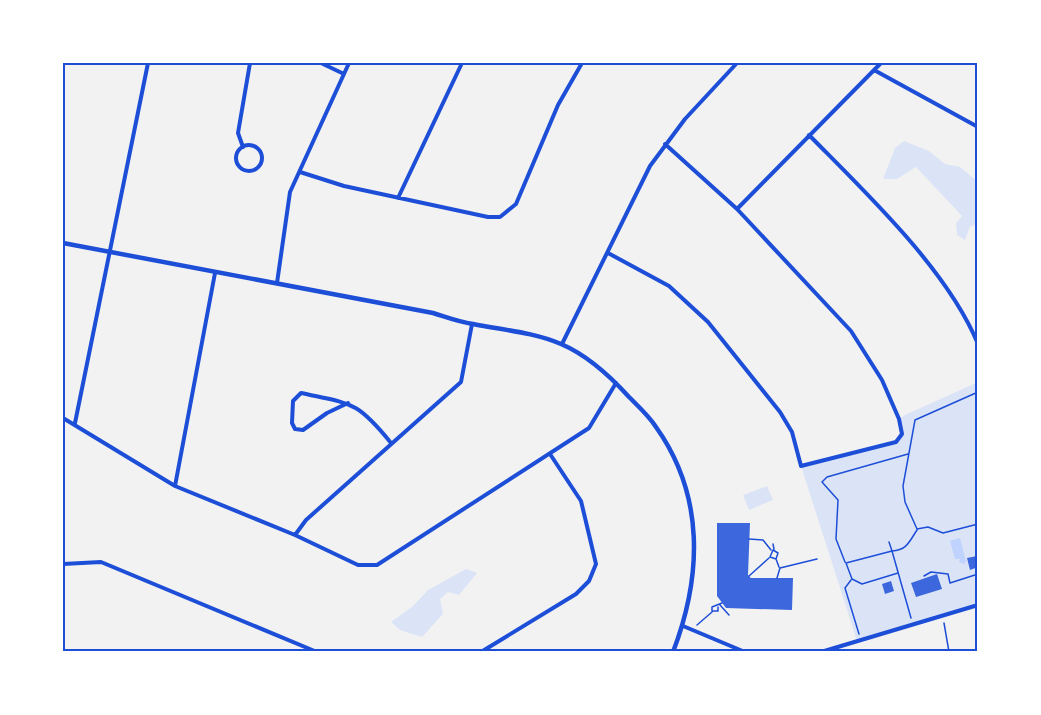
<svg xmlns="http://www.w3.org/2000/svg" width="1041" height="715" font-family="Arial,sans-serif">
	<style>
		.green { fill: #dbe4f7 }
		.water { fill: #bfd3fe }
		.building { fill: #3d67dc }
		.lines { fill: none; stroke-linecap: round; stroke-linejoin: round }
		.path { stroke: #1d4ed8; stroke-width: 1.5 }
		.minor { stroke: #1d4ed8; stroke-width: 4 }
		.tertiary { stroke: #1d4ed8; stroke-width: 4.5 }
		.neatline { fill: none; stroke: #1d4ed8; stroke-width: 2 }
	</style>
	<rect width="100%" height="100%" fill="#f2f2f2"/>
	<path class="green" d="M 904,141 L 929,151 L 945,164 L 960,167 L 978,182 L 978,223 L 970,227 L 965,240 L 957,235 L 956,223 L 962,216 L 916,167 L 897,179 L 883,179 L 895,148 Z
		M 978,382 L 978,605 L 857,641 L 801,466 L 895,442 L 902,434 L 899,419 L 905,415 Z
		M 767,486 L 773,500 L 749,510 L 743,495 Z
		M 466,569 L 477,573 L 459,595 L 448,592 L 440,599 L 443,614 L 422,637 L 400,630 L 391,622 L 413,606 L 428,590 Z"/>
	<path class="water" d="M 960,538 L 966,562 L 964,564 L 959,562 L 960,559 L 955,559 L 950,541 Z"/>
	<path class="building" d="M 717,523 L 750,523 L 748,575 L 751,578 L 793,578 L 792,610 L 726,608 L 717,596 Z
		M 977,556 L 978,567 L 970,570 L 967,558 Z
		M 937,574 L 942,589 L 916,597 L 911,583 Z
		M 891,581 L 894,591 L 885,594 L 882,584 Z"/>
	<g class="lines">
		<path class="path" d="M 978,392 L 915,420 L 903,486 L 905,502 L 917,529 L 928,527 L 943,533 L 978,524
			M 749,539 L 763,540 L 771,550
			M 889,542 L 892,551 C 907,550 909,542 917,530
			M 773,544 L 774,549
			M 776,559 L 778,553 L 773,550 L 770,557 L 776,559 L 779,567
			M 845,562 L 836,539 L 838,500 L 822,482 L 827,477 L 908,454
			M 898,573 L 862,584 L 852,579 L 846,563 L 892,551 L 911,618
			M 749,576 L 769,558
			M 924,576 L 931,572 L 948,574 L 950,583 L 978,574
			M 777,578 L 780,568 L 817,559
			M 851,580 L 845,588 L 859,634
			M 720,605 L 729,615
			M 718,607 L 718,611 L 712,611 L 712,607 L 722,603
			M 944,623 L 949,652
			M 697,625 L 712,612"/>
		<path class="minor" d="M 321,63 L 344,74
			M 874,70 L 978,127
			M 809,135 C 866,193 947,269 978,344
			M236 158a13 13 0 1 1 26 0a13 13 0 1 1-26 0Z
			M 243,147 L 238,133 L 250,63
			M 300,172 L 344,186 L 488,217 L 500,217 L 516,204 L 558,105 L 582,63
			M 398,198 L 462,63
			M 737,209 L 881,63
			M 608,253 L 669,286 L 708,322 L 780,412 L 792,432 L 801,466 L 896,442 L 902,434 L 899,419 L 882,380 L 851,331 L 737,209 L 665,144
			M 277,283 L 290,192 L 349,63
			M 562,344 L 650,166 L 685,119 L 737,63
			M 348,403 L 327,413 L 303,430 L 295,429 L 292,423 L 293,401 L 301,393 C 352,404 357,401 391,443
			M 63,418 L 175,486 L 295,535 L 358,565 L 377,565 L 589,428 L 616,383
			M 75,423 L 148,63
			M 175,486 L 215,273
			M 295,535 L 306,520 L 461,382 L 472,324
			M 63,564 L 101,562 L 317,652
			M 683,626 L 745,652
			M 481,652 L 576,594 L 589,581 L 596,564 L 581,501 L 550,454
			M 821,652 L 978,605"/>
		<path class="tertiary" d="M 63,243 L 433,313 C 446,317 459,322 473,324 C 502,330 533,332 561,344 C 587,355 610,376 629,397 C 638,406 649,416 656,427 C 705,496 702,576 673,652"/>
	</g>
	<rect width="1041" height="715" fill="none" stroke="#ffffff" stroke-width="129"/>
	<rect x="64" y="64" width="912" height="586" class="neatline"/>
</svg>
